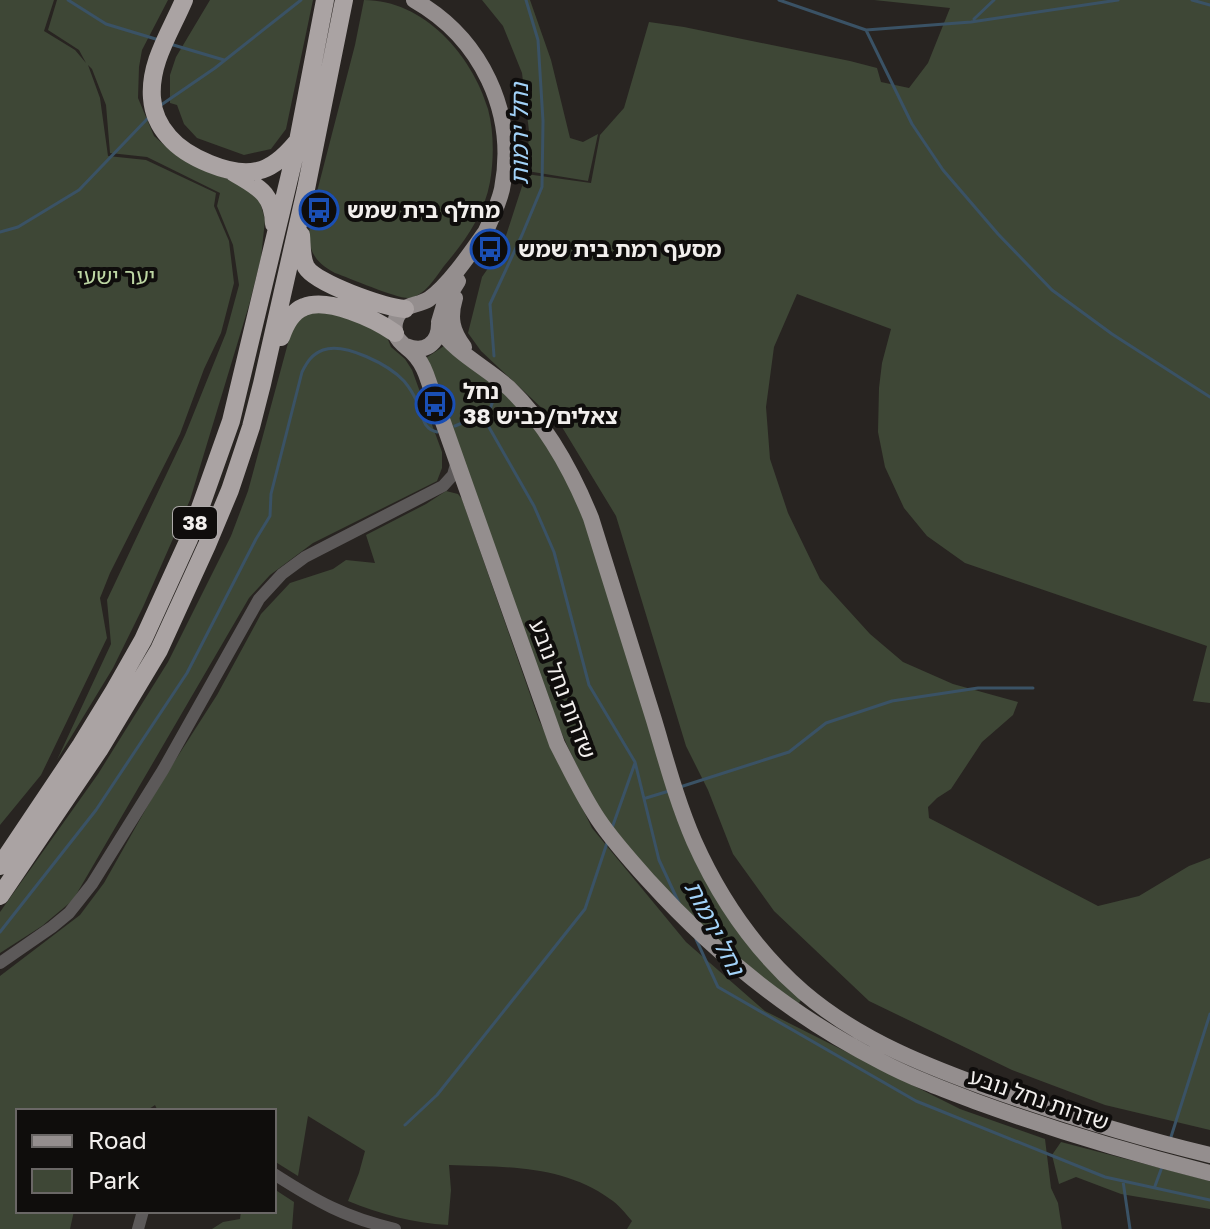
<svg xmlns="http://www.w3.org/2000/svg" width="1210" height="1229" font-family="'Golos Text','Noto Sans Hebrew',sans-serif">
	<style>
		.green { fill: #3e4736 }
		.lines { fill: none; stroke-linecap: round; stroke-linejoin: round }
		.stream { stroke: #3a5265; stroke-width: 3 }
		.minor { stroke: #5c5959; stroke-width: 12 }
		.major { stroke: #948e8e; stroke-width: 16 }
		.highway { stroke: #aaa3a3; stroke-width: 18 }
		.labels { text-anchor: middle; stroke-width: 8; stroke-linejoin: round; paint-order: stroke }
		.shield { fill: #0f0d0c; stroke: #aeabaa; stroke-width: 2 }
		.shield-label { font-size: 20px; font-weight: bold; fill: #f2efed }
		.poi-label { font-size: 22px; font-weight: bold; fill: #f2efed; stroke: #0f0d0c; text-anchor: start }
		.park-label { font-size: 22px; fill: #bdd6a3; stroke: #0f0d0c }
		.street-label { font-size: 22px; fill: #f2efed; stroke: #0f0d0c }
		.water-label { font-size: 24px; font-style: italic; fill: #a2d2f8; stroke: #0f0d0c }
	</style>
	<rect width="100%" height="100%" fill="#282421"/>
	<path class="green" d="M 0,0 L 54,0 L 44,31 L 75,50 L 86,63 L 79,50 L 48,30 L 57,0 L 168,0 L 142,50 L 139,67 L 138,98 L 154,136 L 171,151 L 203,170 L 244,185 L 258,194 L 265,220 L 261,258 L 249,305 L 190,500 L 143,607 L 113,668 L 57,760 L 111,644 L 107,600 L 185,435 L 226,333 L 239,285 L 233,245 L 217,206 L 220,193 L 147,157 L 110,153 L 106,105 L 92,69 L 88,65 L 100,98 L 108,156 L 146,160 L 216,193 L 214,206 L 229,241 L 234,283 L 221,333 L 204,369 L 180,434 L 110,573 L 100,598 L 107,638 L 41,775 L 0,825 Z
		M 210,0 L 313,0 L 286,129 L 271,149 L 244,155 L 197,138 L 184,124 L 177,105 L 170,103 L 170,75 L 176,57 Z
		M 364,0 C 424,0 472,55 488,109 C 494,132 494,158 490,182 C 484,215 465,241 444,266 C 435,278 425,296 409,298 C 398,299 349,278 335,273 C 306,258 307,240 312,211 L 355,45 Z
		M 482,0 L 530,0 L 551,60 L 570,138 L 583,142 L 598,134 L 588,181 L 527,171 L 529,131 L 522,73 L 503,26 Z
		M 874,0 L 1210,0 L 1210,703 L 1193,701 L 1207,646 L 965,563 L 927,536 L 904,508 L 885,467 L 878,432 L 879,388 L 882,363 L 891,329 L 797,294 L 774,347 L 766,407 L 770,459 L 788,513 L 820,579 L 870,634 L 903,662 L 953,684 L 1018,702 L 1013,715 L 982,742 L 951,789 L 937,798 L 928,807 L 929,818 L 1098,906 L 1139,896 L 1189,866 L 1210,858 L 1210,1130 L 1105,1105 L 1012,1070 L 869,1001 L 774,911 L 733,854 L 708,790 L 686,746 L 616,516 L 562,427 L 481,351 L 468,333 L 482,277 L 502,248 L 526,174 L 591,183 L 600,135 L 624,108 L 649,22 L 684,27 L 850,61 L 877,68 L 881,82 L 909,88 L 928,63 L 950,8 Z
		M 314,309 L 336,310 L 387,337 L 391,347 L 405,359 L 412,370 L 442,452 L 442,468 L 437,481 L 313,543 L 270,575 L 249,598 L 73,900 L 42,926 L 0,953 L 0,912 L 98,774 L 168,662 L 231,536 L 248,491 L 291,332 L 298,321 Z
		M 447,344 L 521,406 L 576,490 L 687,837 L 801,1000 L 799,1003 L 785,998 C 726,947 666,898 618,836 C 589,798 570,751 550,707 L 423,360 Z
		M 446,491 L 458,494 L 462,499 L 539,720 L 592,828 L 686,942 L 765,1011 L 960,1109 L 1045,1139 L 1051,1188 L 1058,1203 L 1062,1229 L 627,1229 L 632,1221 C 625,1213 619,1205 610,1199 C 563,1165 505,1167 449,1165 L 451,1190 L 448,1225 C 413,1223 380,1214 348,1201 L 359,1173 L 365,1151 L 308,1116 L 298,1176 L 274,1161 L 274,1111 L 158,1111 L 155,1105 L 146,1111 L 18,1111 L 18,1211 L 74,1211 L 70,1229 L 0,1229 L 0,976 L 80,915 L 104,883 L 160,784 L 217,695 L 261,614 L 290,583 L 333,569 L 346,560 L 375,563 L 366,535 L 426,504 Z
		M 1061,1142 L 1210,1181 L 1210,1209 L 1121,1194 L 1076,1177 L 1059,1184 L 1052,1155 Z
		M 274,1189 L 294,1202 L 292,1229 L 212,1229 L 223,1222 L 240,1219 L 241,1211 L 274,1211 Z"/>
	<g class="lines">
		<path class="stream" d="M 68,0 L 106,24 L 159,40
			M 779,0 L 866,30 L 971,22 L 1118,0
			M 1192,0 L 1210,5
			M 974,19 L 994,0
			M 866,30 L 912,124 L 943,170 L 998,234 L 1052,290 L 1112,334 L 1210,397
			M 170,44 L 224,60
			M 161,105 L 215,68 L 301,0
			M 0,232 L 18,227 L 79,190 L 150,116
			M 494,356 L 490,304 L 522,235 L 542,187 L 543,121 L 538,40 L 526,0
			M 496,391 L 486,422 L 534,506 L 554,552 L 589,685 L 635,762 L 659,860 L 679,903
			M 455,426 L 488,412
			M 680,787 L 789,752 L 826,723 L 892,701 L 978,688 L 1033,688
			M 646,798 L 669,791
			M 612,828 L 635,763
			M 0,932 L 96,810 L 187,673 L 256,539 L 270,516 L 271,494 L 302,372 C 307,362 312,354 323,350 C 345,342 389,365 404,381 C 409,387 414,395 417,402 C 423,415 422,429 437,432
			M 696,939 L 718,987 L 916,1101 L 1105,1177 L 1210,1200
			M 405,1125 L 437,1095 L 585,909 L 607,843
			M 1170,1140 L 1210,1014
			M 1123,1181 L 1130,1229
			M 1155,1186 L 1162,1167"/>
		<path class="minor" d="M 0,963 L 52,927 L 69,913 L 92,884 L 163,770 L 259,599 L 282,574 L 305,557 L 443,486 L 453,475 L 457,461
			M 274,1174 C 316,1201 346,1218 395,1229
			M 138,1229 L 143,1211"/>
		<path class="major" d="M 414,0 C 481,38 517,112 502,189 C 498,207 489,223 482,240
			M 486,231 C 472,251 449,285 429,299 C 420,305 409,304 401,311 C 395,317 393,327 396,335 C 399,343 407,347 413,353 C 419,359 423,366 426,374 L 557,744 C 570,769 582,795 598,819 C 612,840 630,860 648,880 C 715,954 793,1017 882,1062 C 912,1078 945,1090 977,1102 C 1054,1130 1131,1153 1210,1173
			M 455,298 C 449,318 452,331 464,347
			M 439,322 L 445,302 L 458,281
			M 439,328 C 454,352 487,368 509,388 C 546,424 572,471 591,518 C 612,585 633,653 654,720 C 666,760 677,802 694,841 C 719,897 756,951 803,992 C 860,1041 931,1068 1001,1093 C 1070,1117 1139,1138 1210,1155
			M 406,346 C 424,354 439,344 439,324"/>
		<path class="highway" d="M 184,0 C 171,31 149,63 152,98 C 153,112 159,126 169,137 C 186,157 231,177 257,171 C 273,168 286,155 296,143
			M 233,172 C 257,187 273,192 274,224
			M 301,235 C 302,245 301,258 306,267 C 316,284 384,307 405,309
			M 281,337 C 285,325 291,312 304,307 C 328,297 375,319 395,333
			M 0,866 L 81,745 L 114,691 L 143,640 L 189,539 L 231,421 L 298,141 L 325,0
			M 0,896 L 99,750 L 159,650 L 207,545 L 230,490 L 251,427 L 262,384 L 306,189 L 344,0"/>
	</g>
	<defs>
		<symbol id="bus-ring" viewBox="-11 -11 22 22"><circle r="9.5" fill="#0f0d0c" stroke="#1a4fb4" stroke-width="1.5"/><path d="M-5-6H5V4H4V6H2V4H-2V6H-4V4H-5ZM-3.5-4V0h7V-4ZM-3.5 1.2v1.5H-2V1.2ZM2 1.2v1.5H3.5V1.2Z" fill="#1a4fb4"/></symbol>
	</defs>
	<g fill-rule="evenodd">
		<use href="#bus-ring" x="297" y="188" width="44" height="44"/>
		<use href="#bus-ring" x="468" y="227" width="44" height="44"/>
		<use href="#bus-ring" x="413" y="382" width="44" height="44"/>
	</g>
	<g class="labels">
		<rect class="shield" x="173" y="507" width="44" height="32" rx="6"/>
		<g class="shield-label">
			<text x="195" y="530">38</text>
		</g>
		<g class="poi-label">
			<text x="347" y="218">מחלף בית שמש</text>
			<text x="518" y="257">מסעף רמת בית שמש</text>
			<text x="463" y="399">נחל<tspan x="463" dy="25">צאלים/כביש 38</tspan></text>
		</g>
		<g class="park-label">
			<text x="116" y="284">יער ישעי</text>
		</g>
		<g class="street-label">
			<text transform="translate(563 689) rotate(69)" y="8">שדרות נחל נובע</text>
			<text transform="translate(1039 1099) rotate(19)" y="8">שדרות נחל נובע</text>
		</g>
		<g class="water-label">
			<text transform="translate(520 134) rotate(-90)" y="8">נחל ירמות</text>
			<text transform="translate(714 928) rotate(63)" y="8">נחל ירמות</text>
		</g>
	</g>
	<rect x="16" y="1109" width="260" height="104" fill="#0f0d0c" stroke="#6a6766" stroke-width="2"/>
	<rect x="32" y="1135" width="40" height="12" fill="#948e8e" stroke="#6a6766" stroke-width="2"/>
	<text x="88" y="1149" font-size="24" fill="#f2efed">Road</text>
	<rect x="32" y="1169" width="40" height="24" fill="#3e4736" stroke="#6a6766" stroke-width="2"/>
	<text x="88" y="1189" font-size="24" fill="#f2efed">Park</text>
</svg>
